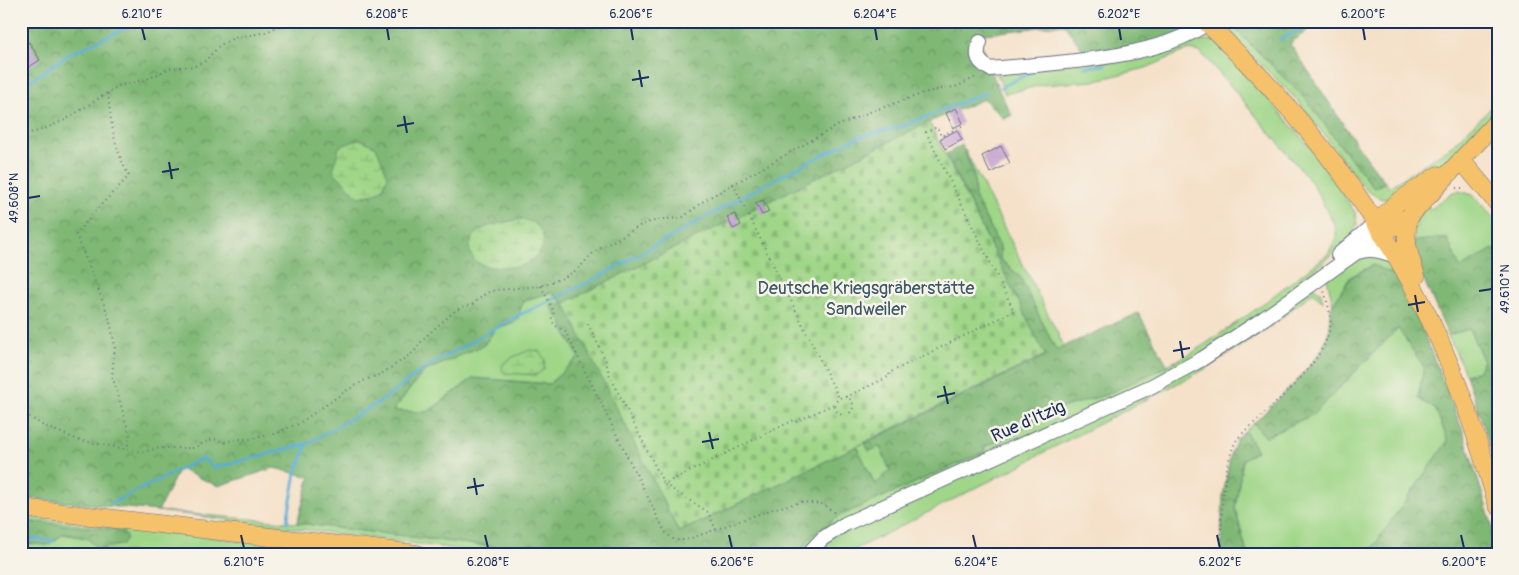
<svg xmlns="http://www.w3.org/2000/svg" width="1519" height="575" font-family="Pangolin,sans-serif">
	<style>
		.grass { fill: #9fd687; stroke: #5d8272 }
		.forest { fill: url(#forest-crowns); stroke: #4d7369; fill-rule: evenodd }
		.wetland { fill: url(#wetland-marsh); stroke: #5d8272 }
		.cemetery { fill: url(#cemetery-stones); stroke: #5d8272 }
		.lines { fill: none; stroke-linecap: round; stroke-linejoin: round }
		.stream { stroke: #58add4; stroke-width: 3 }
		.building { fill: #c29fcd }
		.minor-casing { stroke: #676d83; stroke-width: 16 }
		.major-casing { stroke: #676d83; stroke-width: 19 }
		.path { stroke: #676d83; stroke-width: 2; stroke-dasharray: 1 4; stroke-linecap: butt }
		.minor { stroke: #fff; stroke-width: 14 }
		.major { stroke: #f5c16b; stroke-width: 18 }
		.ticks { fill: none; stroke: #1b2f5e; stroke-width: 2 }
		.labels { text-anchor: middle; stroke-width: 5; stroke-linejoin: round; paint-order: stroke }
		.park-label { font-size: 18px; fill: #3c5968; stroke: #f7f3e8 }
		.street-label { font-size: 18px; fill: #1b2f5e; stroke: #f7f3e8 }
		.neatline { fill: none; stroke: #1b2f5e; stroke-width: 2 }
		.ticks-label { font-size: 12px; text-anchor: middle; fill: #1b2f5e }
	</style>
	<defs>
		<pattern id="forest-crowns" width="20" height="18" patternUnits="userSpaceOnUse" patternTransform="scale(1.25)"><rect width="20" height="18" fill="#7fb774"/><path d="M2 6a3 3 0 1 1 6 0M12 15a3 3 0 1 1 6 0" fill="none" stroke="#679562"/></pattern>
		<pattern id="wetland-marsh" width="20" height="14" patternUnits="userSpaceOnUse" patternTransform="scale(1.25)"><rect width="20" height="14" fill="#9fd687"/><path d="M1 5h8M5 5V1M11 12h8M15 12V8" fill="none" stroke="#88b877"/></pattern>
		<pattern id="cemetery-stones" width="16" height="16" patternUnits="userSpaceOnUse" patternTransform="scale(1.25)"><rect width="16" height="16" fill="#9fd687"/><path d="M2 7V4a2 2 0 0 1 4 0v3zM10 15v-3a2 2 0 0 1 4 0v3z" fill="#88b877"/></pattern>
	</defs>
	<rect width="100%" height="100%" fill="#f7f3e8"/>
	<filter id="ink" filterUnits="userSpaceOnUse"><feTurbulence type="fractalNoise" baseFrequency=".02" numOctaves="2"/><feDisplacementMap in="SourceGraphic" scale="10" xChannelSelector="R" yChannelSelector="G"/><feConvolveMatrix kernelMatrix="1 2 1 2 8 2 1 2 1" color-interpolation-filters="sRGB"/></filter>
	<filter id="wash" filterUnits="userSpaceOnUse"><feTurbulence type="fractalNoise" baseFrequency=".0096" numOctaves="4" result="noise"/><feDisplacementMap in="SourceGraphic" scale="20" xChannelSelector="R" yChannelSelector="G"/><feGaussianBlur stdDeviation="1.12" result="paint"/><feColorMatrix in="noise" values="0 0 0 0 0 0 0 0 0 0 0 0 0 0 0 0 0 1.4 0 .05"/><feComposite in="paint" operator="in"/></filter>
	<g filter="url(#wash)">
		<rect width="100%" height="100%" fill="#f5e1c9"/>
		<path class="grass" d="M 1217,21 L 1233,21 L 1234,28 L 1306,99 L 1337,141 L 1374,188 L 1385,182 L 1389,187 L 1449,148 L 1488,111 L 1498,98 L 1498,112 L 1459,150 L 1391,199 L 1382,199 L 1367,191 L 1299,102 Z
			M 1213,40 L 1238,65 L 1313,150 L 1355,212 L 1357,225 L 1352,236 L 1267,315 L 1309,286 L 1320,291 L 1323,302 L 1313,292 L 1271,326 L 1207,368 L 1035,457 L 1029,461 L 846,554 L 797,554 L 814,534 L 839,516 L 985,452 L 984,447 L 1017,433 L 1040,414 L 1105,395 L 1192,353 L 1252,312 L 1327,255 L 1336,240 L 1336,228 L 1312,183 L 1230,85 L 1200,52 L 1187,50 L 1146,68 L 1093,81 L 1042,85 L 1005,94 L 997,74 L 1186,41 Z
			M 965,150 L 1064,346 L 1056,350 L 1020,277 L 1000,259 L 1000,247 L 974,197 L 974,175 Z
			M 1459,191 L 1473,195 L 1498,223 L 1498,252 L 1493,250 L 1460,268 L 1412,247 L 1418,215 L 1427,205 L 1431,209 L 1453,192 Z
			M 1354,256 L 1382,256 L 1396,276 L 1373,265 L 1350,277 L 1333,304 L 1326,274 Z
			M 551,292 L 564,303 L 552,305 L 554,312 L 562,321 L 565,331 L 579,357 L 549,384 L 473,378 L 428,412 L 393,411 L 423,372 L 484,345 L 494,329 L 517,321 L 522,301 Z
			M 1398,328 L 1424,367 L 1418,398 L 1436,410 L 1448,441 L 1368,554 L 1299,554 L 1300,545 L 1280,554 L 1247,554 L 1235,508 L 1243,459 L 1257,451 L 1245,431 L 1254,423 L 1266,437 L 1314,414 Z
			M 1469,329 L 1483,359 L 1480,371 L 1466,375 L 1448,335 Z
			M 865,443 L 869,450 L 880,447 L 890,470 L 875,485 L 857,446 Z
			M 158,511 L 297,523 L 551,554 L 496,554 Z
			M 21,517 L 371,554 L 151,554 L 97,549 L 91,554 L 21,554 L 21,543 L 48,545 L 63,534 L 87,538 L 121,530 L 21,521 Z"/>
		<path class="forest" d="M 21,21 L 1179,21 L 1182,26 L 1182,37 L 1089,59 L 1064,24 L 977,35 L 1001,95 L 1012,115 L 1004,119 L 984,99 L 929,122 L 565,303 L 679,532 L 857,446 L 875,485 L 890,470 L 880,447 L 869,451 L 865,443 L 1045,356 L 946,154 L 962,145 L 974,175 L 975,197 L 1000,247 L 1000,259 L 1020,277 L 1056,350 L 1138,313 L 1168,366 L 1105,395 L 1040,414 L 1017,433 L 984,446 L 985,452 L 839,516 L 814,534 L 797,554 L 551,554 L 297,523 L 310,477 L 274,468 L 218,486 L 179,469 L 158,511 L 21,498 ZM 551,292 L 564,303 L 551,305 L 554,312 L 562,321 L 565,331 L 579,357 L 549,384 L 473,378 L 428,412 L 393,411 L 423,372 L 484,345 L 495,329 L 517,321 L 523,301 Z
			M 1233,21 L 1319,21 L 1290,44 C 1322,90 1350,138 1385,182 L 1374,188 L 1337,141 L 1306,99 L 1234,28 Z
			M 1447,238 L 1460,268 L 1493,249 L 1498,252 L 1498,472 L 1483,424 L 1466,375 L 1479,371 L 1483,359 L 1469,329 L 1448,335 L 1413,255 L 1415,241 Z
			M 1373,265 L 1396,276 L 1413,306 L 1463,431 L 1495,535 L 1498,545 L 1498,554 L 1368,554 L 1448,441 L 1436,410 L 1418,398 L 1424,367 L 1398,328 L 1314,414 L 1265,437 L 1254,423 L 1296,382 L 1322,350 L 1330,328 L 1330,309 L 1351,277 Z
			M 1245,431 L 1257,451 L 1243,459 L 1235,508 L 1247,554 L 1222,554 L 1221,540 L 1223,496 L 1231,452 L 1237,439 Z
			M 21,521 L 121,530 L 127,538 L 122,545 L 97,549 L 87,538 L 63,534 L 48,545 L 21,543 Z"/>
		<path class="wetland" d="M 360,139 L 376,147 L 388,176 L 382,190 L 373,194 L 359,197 L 333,171 L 339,147 Z
			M 519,219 C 524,220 530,221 534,223 C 547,233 546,249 534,258 C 531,260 527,264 524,265 C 515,268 503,267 493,267 C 472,267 460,246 479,231 C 490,223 507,223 519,219 Z
			M 530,350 L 539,351 L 545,360 L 544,369 L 536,375 L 504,373 L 502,369 L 503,364 L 513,357 Z"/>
		<path class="cemetery" d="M 929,122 L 1045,355 L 679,532 L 564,303 Z"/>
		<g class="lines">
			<path class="stream" d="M 1280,40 L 1318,21
				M 1085,67 L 1105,65
				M 21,87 L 69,54 L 141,21
				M 1001,87 L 1034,71
				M 552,300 L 595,279 L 767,183 L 858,137 L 904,126 L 987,92
				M 112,503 L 203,458 L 214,468 L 306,444
				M 287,522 L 296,473 L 307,444 L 383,400 L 425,368 L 519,315 L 548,302
				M 21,538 L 54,541"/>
		</g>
		<g id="blocks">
			<path class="building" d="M 29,42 L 40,60 L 21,72 L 21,47 Z
				M 956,108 L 963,123 L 953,128 L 946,113 Z
				M 957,130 L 962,140 L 945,149 L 940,139 Z
				M 1001,146 L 1010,163 L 990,173 L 982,156 Z
				M 763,200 L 769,212 L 762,215 L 756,203 Z
				M 735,214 L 741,225 L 733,229 L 727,217 Z"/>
		</g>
	</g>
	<g filter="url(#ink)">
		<use href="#blocks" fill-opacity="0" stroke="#676d83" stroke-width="1"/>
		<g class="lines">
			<defs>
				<path id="minor" d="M 980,42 C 975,56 978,62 990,69 C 1052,63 1157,60 1207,23
					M 1358,252 C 1371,247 1383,252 1396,256
					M 1338,255 L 1375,223
					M 808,554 L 822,539 L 845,524 L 1152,386 L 1202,359 L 1263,319 L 1382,234"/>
				<path id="major" d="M 1205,21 C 1219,34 1232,48 1245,61 C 1320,137 1385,225 1431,322 C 1459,381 1479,443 1498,506
					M 1461,160 L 1498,204
					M 1409,217 C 1403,238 1409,255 1416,276
					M 1375,223 L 1398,202 L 1438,175
					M 1382,234 L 1409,217 L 1498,120
					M 21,508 L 417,554"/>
			</defs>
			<use href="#minor" class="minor-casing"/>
			<use href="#major" class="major-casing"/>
			<path class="path" d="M 970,21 L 975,30
				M 108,93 C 111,125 114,148 129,176 L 97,209 L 76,234 L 109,317 L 115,346 L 112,375 L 130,436 L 127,449
				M 21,134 L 39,131 L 65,120 L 118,86 L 150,78 L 170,68 L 195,66 L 205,61 L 220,45 L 234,38 L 267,32 L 288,21
				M 733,184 L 745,208
				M 1456,188 L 1466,188
				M 749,216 L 839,398
				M 541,286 L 554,312 L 552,318 L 554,325 L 565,331 L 665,532 L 674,540 L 686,540 L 776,508 L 802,502 L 823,504 L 837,515
				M 588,324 L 606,361 L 609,374 L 664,484
				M835 406a9 9 0 1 1 18 0a9 9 0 1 1-18 0Z
				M 846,397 L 890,376 L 889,373 L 1014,311 L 926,132 L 937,127 L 941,136 L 966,124
				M 21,411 L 42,425 L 78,440 L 142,452 L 159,448 L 194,448 L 207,441 L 214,439 L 225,442 L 239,439 L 251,439 L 278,433 L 287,428 L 298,424 L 346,391 L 363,381 L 383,373 L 414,352 L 425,337 L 456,310 L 473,304 L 486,293 L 496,290 L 541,286 L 563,278 L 578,269 L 594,252 L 643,224 L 662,219 L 682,218 L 705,200 L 837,126 L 867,113 L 927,92 L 958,86 L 978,76
				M 716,530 L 708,512 L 664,484 L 794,420 L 795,422 L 834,404
				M 1222,554 C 1219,527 1223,464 1236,441 C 1242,432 1253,424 1261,417 C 1283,395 1325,360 1330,327 C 1332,315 1327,302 1324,290"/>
			<use href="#minor" class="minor"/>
			<use href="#major" class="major"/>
		</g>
	</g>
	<path class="ticks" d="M 142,28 L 145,40M 387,28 L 389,40M 631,28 L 633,40M 875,28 L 877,40M 1119,28 L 1121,40M 1363,28 L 1365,40M 639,70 L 642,87M 632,80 L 649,77M 404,116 L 407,133M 397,126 L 414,123M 169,162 L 172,179M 162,172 L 179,169M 28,198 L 40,196M 1479,291 L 1492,289M 1415,295 L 1418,312M 1408,305 L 1425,302M 1180,341 L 1183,358M 1173,351 L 1190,348M 944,386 L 948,404M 937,397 L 955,393M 709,432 L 713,449M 702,442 L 719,439M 474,478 L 477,495M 467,488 L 484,485M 241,535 L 244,548M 485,535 L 488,548M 729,535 L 732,548M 973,535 L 976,548M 1217,535 L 1220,548M 1461,535 L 1464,548"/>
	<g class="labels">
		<g class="park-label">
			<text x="866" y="294">Deutsche Kriegsgräberstätte<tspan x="866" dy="21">Sandweiler</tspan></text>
		</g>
		<g class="street-label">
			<text transform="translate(1028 421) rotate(-24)" y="6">Rue d'Itzig</text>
		</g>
	</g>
	<rect width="1519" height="575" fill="none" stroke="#f7f3e8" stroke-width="55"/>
	<rect x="28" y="28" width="1464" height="520" class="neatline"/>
	<g class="ticks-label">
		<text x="142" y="18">6.210°E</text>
		<text x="387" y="18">6.208°E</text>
		<text x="631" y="18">6.206°E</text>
		<text x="875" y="18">6.204°E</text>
		<text x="1119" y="18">6.202°E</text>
		<text x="1363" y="18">6.200°E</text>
		<text transform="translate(14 198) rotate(-90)" y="4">49.608°N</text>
		<text transform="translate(1505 289) rotate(-90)" y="4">49.610°N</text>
		<text x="244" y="566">6.210°E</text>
		<text x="488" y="566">6.208°E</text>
		<text x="732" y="566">6.206°E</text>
		<text x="976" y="566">6.204°E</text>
		<text x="1220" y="566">6.202°E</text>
		<text x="1464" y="566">6.200°E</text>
	</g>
</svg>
